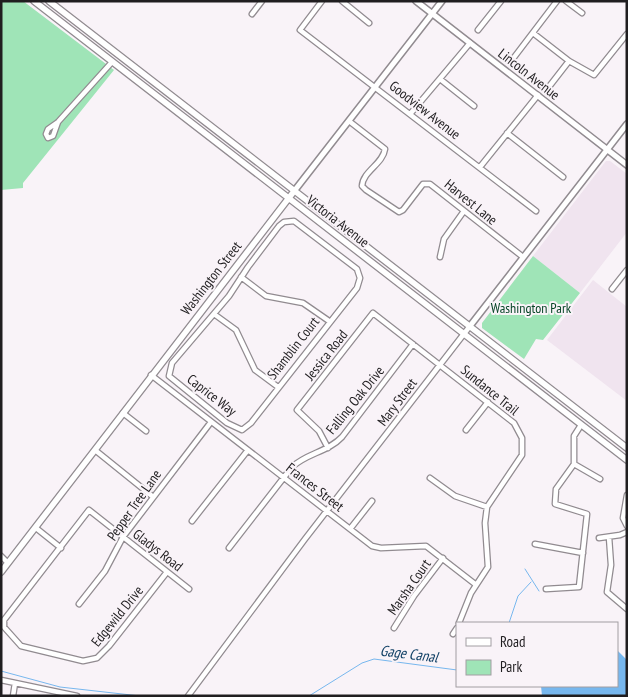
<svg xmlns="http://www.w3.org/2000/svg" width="628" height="697" font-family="'PT Sans Narrow',sans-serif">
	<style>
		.built { fill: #f0e4ef }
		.green { fill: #9fe4b7 }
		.water { fill: #77b7ee }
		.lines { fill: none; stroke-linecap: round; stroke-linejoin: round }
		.stream { stroke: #77b7ee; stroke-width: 1 }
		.minor-casing { stroke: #918b90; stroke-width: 7 }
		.tertiary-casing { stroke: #918b90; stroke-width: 8 }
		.secondary-casing { stroke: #918b90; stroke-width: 8 }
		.minor { stroke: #fff; stroke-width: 4.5 }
		.tertiary { stroke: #fff; stroke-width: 5 }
		.secondary { stroke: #fff; stroke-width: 5.5 }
		.labels { text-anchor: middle; stroke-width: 4; stroke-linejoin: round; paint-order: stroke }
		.street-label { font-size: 14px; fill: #201e20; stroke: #f9f3f8 }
		.park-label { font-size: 14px; fill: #064526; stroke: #f9f3f8 }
		.water-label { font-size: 15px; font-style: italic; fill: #134267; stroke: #f9f3f8 }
	</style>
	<rect width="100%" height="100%" fill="#f9f3f8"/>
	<path class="built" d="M 606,161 L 610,161 L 627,174 L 627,232 L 580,293 L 533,256 Z
		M 593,280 L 627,307 L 627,401 L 547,340 Z"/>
	<path class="green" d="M 1,1 L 23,1 L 114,70 L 23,183 L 23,188 L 1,190 Z
		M 533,256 L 580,293 L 543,340 L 536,339 L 524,359 L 482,328 L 482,323 Z"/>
	<path class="water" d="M 617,650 L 627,660 L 627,696 L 542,696 L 541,686 L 617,686 Z"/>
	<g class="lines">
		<path class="stream" d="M 525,569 L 539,591
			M 509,623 L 518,596 L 531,582
			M 1,671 L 60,687 L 140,696
			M 309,696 L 362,663 L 374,659 L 457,670"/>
		<defs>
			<path id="minor" d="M 322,1 L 300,30 L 536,211
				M 342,1 L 369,23
				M 566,1 L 582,13
				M 252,14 L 262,1
				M 478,30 L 501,1
				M 533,33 L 569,61 L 594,75 L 627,34
				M 512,60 L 557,1
				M 440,79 L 474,106
				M 548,88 L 569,61
				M 411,113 L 470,43
				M 349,121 L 385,149 C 383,164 363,171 362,186 L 366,190 L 399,212 L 403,210 L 423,184 L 430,184 L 523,257
				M 58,122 L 53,136 L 48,138 L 46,134 L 48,129 L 58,122 L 112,62
				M 507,133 L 563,177
				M 480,167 L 538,95
				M 294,221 L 357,269 L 360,278 L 357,288 L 251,423 L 242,430 L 227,423 L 169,376 L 172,363 L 229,296 L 248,267 L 279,226 L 284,222 Z
				M 440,257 L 444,239 L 464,211
				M 241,277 L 266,296 L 303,303 L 329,321
				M 612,289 L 627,270
				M 214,314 L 236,330 L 255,370 L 278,387
				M 151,375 L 372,546 L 381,548 L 426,546 L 475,584
				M 123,413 L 146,431
				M 466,430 L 488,402
				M 328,448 L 319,431 L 297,410 L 373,313 L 514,423 L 522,438 L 522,455 L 487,507 L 485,523 L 488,567 L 471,593 L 459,623
				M 95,450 L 152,496
				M 574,464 L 600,479
				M 430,478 L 455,496 L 487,507
				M 627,495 L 623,518 L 627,526
				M 192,521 L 248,450
				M 36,528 L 61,548
				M 350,529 L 372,501
				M 609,537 L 611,565 L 607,592 L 627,609
				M 599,538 L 620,535 L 627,532
				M 535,544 L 583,553
				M 229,548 L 292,467 C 307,453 328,452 342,437 L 413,344
				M 1,556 L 8,563
				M 167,572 L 109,646 L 97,658 L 83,661 L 21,646 L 4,627 L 4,620 L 89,510 L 189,589
				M 546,589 L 579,587 L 587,514 L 555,504 L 556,489 L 574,464 L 574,436 L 581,425
				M 79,604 L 105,571 L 123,537 L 211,422
				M 394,628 L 414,596 L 443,558
				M 453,634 L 457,628
				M 1,680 L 77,696
				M 13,696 L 15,683
				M 188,696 L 305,539 L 470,326"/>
			<path id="tertiary" d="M 416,1 L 627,165
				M 295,190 L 442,1
				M 470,326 L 627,124"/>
			<path id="secondary" d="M 34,1 L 627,460
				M 49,1 L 627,448
				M 1,572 L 295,190"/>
		</defs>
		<use href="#minor" class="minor-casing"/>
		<use href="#tertiary" class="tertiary-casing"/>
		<use href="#secondary" class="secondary-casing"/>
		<use href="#minor" class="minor"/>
		<use href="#tertiary" class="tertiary"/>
		<use href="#secondary" class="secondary"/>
	</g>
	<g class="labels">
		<g class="street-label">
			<text transform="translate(529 74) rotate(38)" y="5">Lincoln Avenue</text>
			<text transform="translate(425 110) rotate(38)" y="5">Goodview Avenue</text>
			<text transform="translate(471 202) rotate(39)" y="5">Harvest Lane</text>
			<text transform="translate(338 221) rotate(38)" y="5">Victoria Avenue</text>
			<text transform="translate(211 278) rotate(-52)" y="5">Washington Street</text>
			<text transform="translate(293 348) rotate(-52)" y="5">Shamblin Court</text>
			<text transform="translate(326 355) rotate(-52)" y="5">Jessica Road</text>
			<text transform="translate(490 390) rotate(39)" y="5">Sundance Trail</text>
			<text transform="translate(212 395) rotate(38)" y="5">Caprice Way</text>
			<text transform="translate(355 400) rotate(-51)" y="5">Falling Oak Drive</text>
			<text transform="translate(397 402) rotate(-53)" y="5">Mary Street</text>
			<text transform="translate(315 487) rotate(38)" y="5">Frances Street</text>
			<text transform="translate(134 505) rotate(-55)" y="5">Pepper Tree Lane</text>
			<text transform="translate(158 550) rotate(38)" y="5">Gladys Road</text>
			<text transform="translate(409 587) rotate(-55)" y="5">Marsha Court</text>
			<text transform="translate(117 616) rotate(-51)" y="5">Edgewild Drive</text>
		</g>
		<g class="park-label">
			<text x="531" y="313">Washington Park</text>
		</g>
		<g class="water-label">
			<text transform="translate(409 654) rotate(7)" y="5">Gage Canal</text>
		</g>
	</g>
	<rect width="628" height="697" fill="none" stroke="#201e20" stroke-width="5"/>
	<rect x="456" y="622" width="162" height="65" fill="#f9f3f8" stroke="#a29ea2"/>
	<rect x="466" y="638" width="25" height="8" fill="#ffffff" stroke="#a29ea2"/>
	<text x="500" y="647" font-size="15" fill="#201e20">Road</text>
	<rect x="466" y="660" width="25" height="15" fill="#9fe4b7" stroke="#a29ea2"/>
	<text x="500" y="672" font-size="15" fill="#201e20">Park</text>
</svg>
